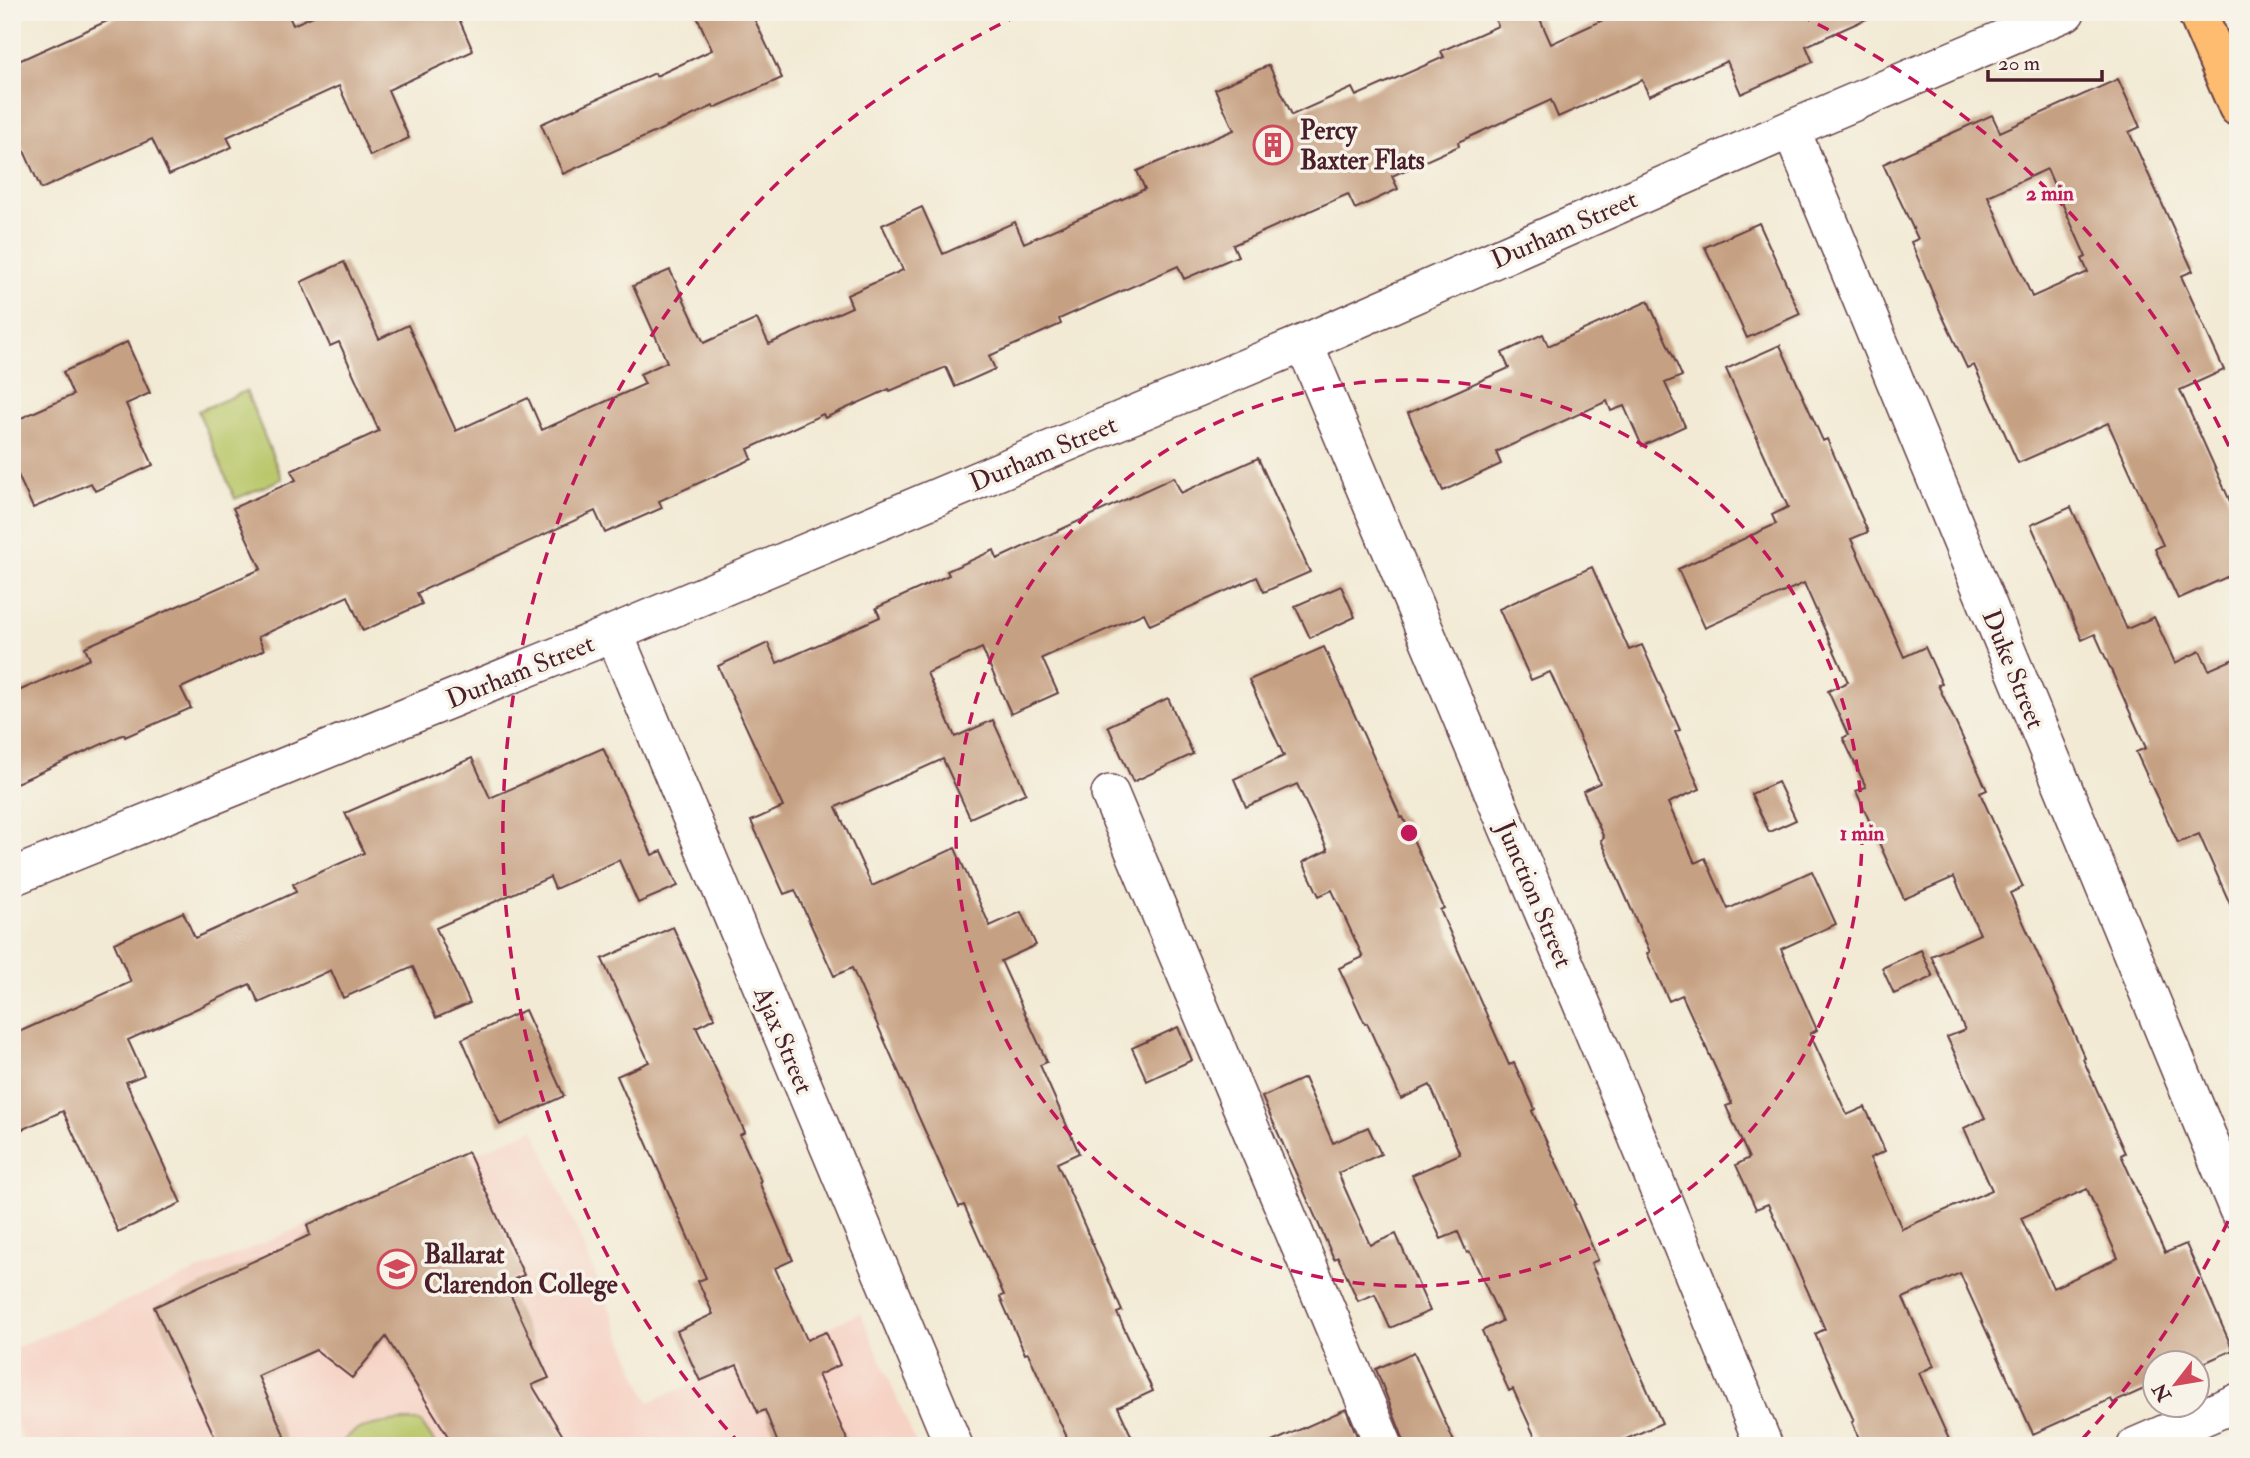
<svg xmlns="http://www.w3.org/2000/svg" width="2250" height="1458" font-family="'IM FELL Double Pica',serif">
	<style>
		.built { fill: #f6d2c4 }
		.green { fill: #b9c76a; stroke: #82734a; stroke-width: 2 }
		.building { fill: #c6a082; fill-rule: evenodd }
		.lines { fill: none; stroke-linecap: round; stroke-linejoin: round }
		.minor-casing { stroke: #633d44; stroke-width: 40 }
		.major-casing { stroke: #633d44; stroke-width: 42 }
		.minor { stroke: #fff; stroke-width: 37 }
		.major { stroke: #febc70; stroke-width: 38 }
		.ring { fill: none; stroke: #c2185b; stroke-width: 3.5; stroke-dasharray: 12 9 }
		.labels { text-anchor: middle; stroke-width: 7; stroke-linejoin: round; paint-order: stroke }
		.poi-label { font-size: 26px; font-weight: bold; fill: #4a1f2b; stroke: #f7f3e8; text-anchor: start }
		.street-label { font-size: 26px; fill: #4a1f2b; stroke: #f7f3e8 }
		.centre { fill: #c2185b; stroke: #f7f3e8; stroke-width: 3.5 }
		.ring-label { font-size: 21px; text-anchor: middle; font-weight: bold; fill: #c2185b; stroke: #f7f3e8; stroke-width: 7; stroke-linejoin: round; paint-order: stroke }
	</style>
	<rect width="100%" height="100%" fill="#f7f3e8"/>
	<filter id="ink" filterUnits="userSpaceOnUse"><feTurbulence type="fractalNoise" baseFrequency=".0143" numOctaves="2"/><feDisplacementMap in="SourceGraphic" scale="14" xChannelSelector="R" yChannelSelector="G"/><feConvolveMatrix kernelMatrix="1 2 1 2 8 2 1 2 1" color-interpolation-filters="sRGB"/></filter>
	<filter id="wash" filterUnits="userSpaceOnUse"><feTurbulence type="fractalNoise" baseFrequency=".00686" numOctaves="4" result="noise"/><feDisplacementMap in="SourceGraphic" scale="28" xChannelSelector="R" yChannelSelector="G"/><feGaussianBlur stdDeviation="1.57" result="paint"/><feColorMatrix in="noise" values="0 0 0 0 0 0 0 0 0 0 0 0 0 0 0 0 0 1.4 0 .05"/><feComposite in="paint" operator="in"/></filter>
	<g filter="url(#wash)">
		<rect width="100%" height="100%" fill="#f2ead4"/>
		<path class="built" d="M 534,1129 L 649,1402 L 861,1313 L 917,1446 L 26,1446 L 12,1414 L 12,1349 Z"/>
		<path class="green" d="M 246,391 L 282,479 L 235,499 L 198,411 Z
			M 397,1421 L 420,1421 L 437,1446 L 341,1446 C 349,1426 378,1424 397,1421 Z"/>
		<g id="blocks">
			<path class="building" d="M 127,12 L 287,12 L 293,25 L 322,12 L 456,12 L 473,51 L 388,90 L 409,138 L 370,156 L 339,86 L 227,137 L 232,147 L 169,175 L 152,139 L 41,189 L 12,124 L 12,64 Z
				M 695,12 L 751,12 L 782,78 L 714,108 L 713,106 L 563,174 L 541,124 L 655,73 L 656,76 L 712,50 Z
				M 1492,12 L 1537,12 L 1551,44 L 1620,12 L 1882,12 L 1806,46 L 1813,62 L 1741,94 L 1727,61 L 1649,96 L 1642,80 L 1558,117 L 1551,100 L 1458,142 L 1459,146 L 1392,176 L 1398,189 L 1355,209 L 1348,194 L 1233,245 L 1238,256 L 1184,279 L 1178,266 L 1059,319 L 1061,324 L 989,356 L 995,369 L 955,387 L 946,367 L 890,391 L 889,389 L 825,418 L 823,414 L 748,449 L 752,459 L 659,501 L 662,508 L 605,533 L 595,511 L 417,593 L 422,604 L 363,631 L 348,596 L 258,637 L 264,650 L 181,688 L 191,708 L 125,737 L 124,734 L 12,785 L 12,694 L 90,659 L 85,647 L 261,569 L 233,508 L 296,480 L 291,471 L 379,431 L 339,342 L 330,346 L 301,282 L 344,262 L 379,339 L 408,325 L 456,431 L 528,398 L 542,430 L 645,384 L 640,374 L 667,362 L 633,286 L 670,270 L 704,343 L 757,319 L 769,344 L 852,307 L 847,295 L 903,270 L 882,225 L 922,207 L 943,254 L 1015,222 L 1024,243 L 1145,189 L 1137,171 L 1234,130 L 1215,89 L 1269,65 L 1292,115 L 1352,88 L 1356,96 L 1444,57 L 1441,51 L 1498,26 Z
				M 2118,79 L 2140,127 L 2129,132 L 2193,271 L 2181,276 L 2224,370 L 2180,390 L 2238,519 L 2238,572 L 2178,599 L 2155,549 L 2163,545 L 2108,423 L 2018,463 L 1974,365 L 1967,368 L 1941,313 L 1911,242 L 1918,239 L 1883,164 L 1992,115 L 2000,132 ZM 2047,169 L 2086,257 L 2082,259 L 2088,272 L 2032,297 L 1988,196 Z
				M 1759,223 L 1800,314 L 1747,338 L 1705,247 Z
				M 1648,301 L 1682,376 L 1665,383 L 1685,426 L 1642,446 L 1624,406 L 1611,411 L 1607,401 L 1496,452 L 1501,464 L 1443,491 L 1408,413 L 1509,368 L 1502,353 L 1543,334 L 1548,346 Z
				M 127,342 L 150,393 L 126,404 L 153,465 L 95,491 L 91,483 L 33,508 L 12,462 L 12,422 L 73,395 L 63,372 Z
				M 1780,345 L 1823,441 L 1827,439 L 1868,532 L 1851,539 L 1904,657 L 1925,647 L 1942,684 L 1938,685 L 1987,790 L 1980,793 L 2023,887 L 2010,893 L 2085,1058 L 2083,1059 L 2125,1153 L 2121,1155 L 2165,1253 L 2186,1244 L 2233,1350 L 2197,1366 L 2197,1363 L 2155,1363 L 2155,1384 L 2113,1403 L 2111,1399 L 2033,1434 L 1960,1273 L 1903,1298 L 1934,1366 L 1919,1373 L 1952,1446 L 1862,1446 L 1852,1422 L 1854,1421 L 1815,1334 L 1825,1329 L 1768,1204 L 1756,1209 L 1736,1165 L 1749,1158 L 1726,1106 L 1732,1104 L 1682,995 L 1669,1001 L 1647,953 L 1650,952 L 1601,840 L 1604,838 L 1583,791 L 1600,783 L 1550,672 L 1531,680 L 1499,609 L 1592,567 L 1629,650 L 1642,645 L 1680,730 L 1675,732 L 1700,789 L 1668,803 L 1695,863 L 1705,858 L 1728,909 L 1812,871 L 1836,924 L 1781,949 L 1817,1030 L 1810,1034 L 1847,1115 L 1865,1107 L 1885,1151 L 1870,1158 L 1902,1229 L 1992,1190 L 1964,1128 L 1985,1118 L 1947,1037 L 1965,1030 L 1931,956 L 1980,934 L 1954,877 L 1904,899 L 1856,791 L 1866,787 L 1843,738 L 1848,735 L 1828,691 L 1848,682 L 1804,583 L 1705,628 L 1678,569 L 1776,524 L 1772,515 L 1788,507 L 1726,369 ZM 2087,1189 L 2118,1258 L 2053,1288 L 2021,1218 Z
				M 1258,458 L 1310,572 L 1264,592 L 1257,577 L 1150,625 L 1144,613 L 1042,658 L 1058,693 L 1011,714 L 982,648 L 927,673 L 955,737 L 993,720 L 1026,793 L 970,818 L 943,759 L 836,807 L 872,886 L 955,848 L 990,926 L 1021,912 L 1036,945 L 1001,961 L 1047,1062 L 1040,1065 L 1079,1153 L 1057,1163 L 1122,1311 L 1117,1313 L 1153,1391 L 1118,1407 L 1136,1446 L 1071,1446 L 1028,1353 L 1025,1354 L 1000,1297 L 1004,1295 L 964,1205 L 959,1207 L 852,968 L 834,976 L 795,890 L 784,894 L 751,821 L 783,807 L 718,666 L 768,643 L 777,663 L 880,617 L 876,608 L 949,575 L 947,571 L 994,550 L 997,559 L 1174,477 L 1181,493 Z
				M 2071,507 L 2127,629 L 2154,617 L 2175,663 L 2200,651 L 2209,670 L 2238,657 L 2238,922 L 2199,834 L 2178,843 L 2136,752 L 2146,748 L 2095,634 L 2082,640 L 2031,525 Z
				M 1341,586 L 1355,617 L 1310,638 L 1295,606 Z
				M 1324,647 L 1401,818 L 1403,817 L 1444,908 L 1440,910 L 1509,1065 L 1514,1063 L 1535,1109 L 1532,1111 L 1576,1204 L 1574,1205 L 1598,1260 L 1591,1263 L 1662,1423 L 1611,1446 L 1539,1446 L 1513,1389 L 1509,1391 L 1482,1331 L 1502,1321 L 1470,1252 L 1467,1253 L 1458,1232 L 1441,1239 L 1412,1175 L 1460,1154 L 1430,1085 L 1401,1099 L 1367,1023 L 1365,1024 L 1339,968 L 1363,957 L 1332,890 L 1319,896 L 1303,862 L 1328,850 L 1297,784 L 1246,807 L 1234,779 L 1284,756 L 1249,680 Z
				M 1168,698 L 1193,754 L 1133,782 L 1108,726 Z
				M 603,748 L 652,855 L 662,851 L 678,886 L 638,903 L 619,860 L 555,889 L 550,877 L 436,928 L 470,1003 L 436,1018 L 413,967 L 343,998 L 331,970 L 259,1003 L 250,984 L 128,1040 L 144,1075 L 126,1082 L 181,1203 L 118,1232 L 63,1111 L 12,1134 L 12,1035 L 131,982 L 114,943 L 183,912 L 195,938 L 296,892 L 293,884 L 364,853 L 345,813 L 472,758 L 490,798 Z
				M 1778,782 L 1796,820 L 1769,832 L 1751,794 Z
				M 673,927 L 715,1018 L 696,1027 L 745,1132 L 740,1135 L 761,1181 L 759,1182 L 793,1260 L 775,1268 L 807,1340 L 826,1332 L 840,1365 L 818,1375 L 850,1446 L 779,1446 L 765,1410 L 758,1413 L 737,1365 L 700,1381 L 677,1331 L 713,1314 L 698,1281 L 706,1278 L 617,1076 L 649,1062 L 602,959 Z
				M 1921,950 L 1933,977 L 1894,994 L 1882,968 Z
				M 525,1010 L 564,1096 L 500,1125 L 462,1039 Z
				M 1178,1027 L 1192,1060 L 1147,1081 L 1132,1048 Z
				M 1304,1078 L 1333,1143 L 1368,1127 L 1381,1154 L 1338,1173 L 1370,1245 L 1396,1234 L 1430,1311 L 1390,1328 L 1375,1294 L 1358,1301 L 1338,1257 L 1334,1259 L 1262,1097 Z
				M 468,1152 L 524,1275 L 505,1283 L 549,1378 L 532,1385 L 569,1446 L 454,1446 L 386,1337 L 352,1378 L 316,1350 L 258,1376 L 289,1446 L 219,1446 L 154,1307 L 310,1235 L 307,1225 Z
				M 1414,1352 L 1456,1446 L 1405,1446 L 1403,1438 L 1376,1369 Z
				M 1346,1409 L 1361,1446 L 1263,1446 Z"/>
		</g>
	</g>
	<g filter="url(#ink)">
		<use href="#blocks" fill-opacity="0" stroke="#633d44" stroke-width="2"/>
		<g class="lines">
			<defs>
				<path id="minor" d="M 1791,129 L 2238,1210
					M 1304,343 L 1610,1071 L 1764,1446
					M 614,633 L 954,1446
					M 1110,794 L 1384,1446
					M 12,877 L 614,633 L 1304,343 L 1791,129 L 2066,12
					M 2136,1446 L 2238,1402"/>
				<path id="major" d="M 2197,12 L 2238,107"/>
			</defs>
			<use href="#minor" class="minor-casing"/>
			<use href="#major" class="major-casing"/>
			<use href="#minor" class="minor"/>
			<use href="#major" class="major"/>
		</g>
	</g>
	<g class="ring">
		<circle cx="1409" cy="833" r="453"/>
		<path d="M2237 1202A906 906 0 0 1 2077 1445M741 1445A906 906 0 0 1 1019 15M1799 15A906 906 0 0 1 2237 464"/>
	</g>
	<defs>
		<symbol id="building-ring" viewBox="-11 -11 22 22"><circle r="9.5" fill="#f7f3e8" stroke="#d1495b" stroke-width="1.5"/><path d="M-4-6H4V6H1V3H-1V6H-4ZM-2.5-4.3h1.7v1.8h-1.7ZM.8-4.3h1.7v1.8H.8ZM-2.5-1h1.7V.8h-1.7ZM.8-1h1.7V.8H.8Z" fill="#d1495b"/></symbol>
		<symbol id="school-ring" viewBox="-11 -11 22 22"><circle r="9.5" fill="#f7f3e8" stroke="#d1495b" stroke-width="1.5"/><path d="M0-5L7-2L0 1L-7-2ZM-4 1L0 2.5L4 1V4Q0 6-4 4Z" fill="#d1495b"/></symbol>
	</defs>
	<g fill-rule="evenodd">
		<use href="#building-ring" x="1251" y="123" width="44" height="44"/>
		<use href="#school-ring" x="375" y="1247" width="44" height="44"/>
	</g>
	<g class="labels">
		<g class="poi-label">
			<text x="1300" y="139">Percy<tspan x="1300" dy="30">Baxter Flats</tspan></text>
			<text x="424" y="1263">Ballarat<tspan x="424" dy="30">Clarendon College</tspan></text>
		</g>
		<g class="street-label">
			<text transform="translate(1564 229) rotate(-24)" y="9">Durham Street</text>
			<text transform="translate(1043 453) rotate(-23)" y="9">Durham Street</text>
			<text transform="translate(2014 669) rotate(68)" y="9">Duke Street</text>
			<text transform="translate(520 671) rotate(-22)" y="9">Durham Street</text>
			<text transform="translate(1535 894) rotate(67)" y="9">Junction Street</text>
			<text transform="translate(784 1040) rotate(67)" y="9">Ajax Street</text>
		</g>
	</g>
	<circle cx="1409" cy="833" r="10" class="centre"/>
	<g class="ring-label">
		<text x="2050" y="200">2 min</text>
		<text x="1862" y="840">1 min</text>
	</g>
	<rect width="2250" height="1458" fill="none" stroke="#f7f3e8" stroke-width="42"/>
	<g transform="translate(2176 1384) rotate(239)"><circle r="33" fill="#f7f3e8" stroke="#b29e9c" stroke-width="2"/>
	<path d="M0-5L12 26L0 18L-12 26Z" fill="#d1495b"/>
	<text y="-10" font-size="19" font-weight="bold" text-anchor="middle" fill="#4a1f2b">N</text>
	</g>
	<path d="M1988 70v10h114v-10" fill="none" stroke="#4a1f2b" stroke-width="3.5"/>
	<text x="1998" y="70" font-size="21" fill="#4a1f2b" stroke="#f7f3e8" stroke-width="5" paint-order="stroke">20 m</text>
</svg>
